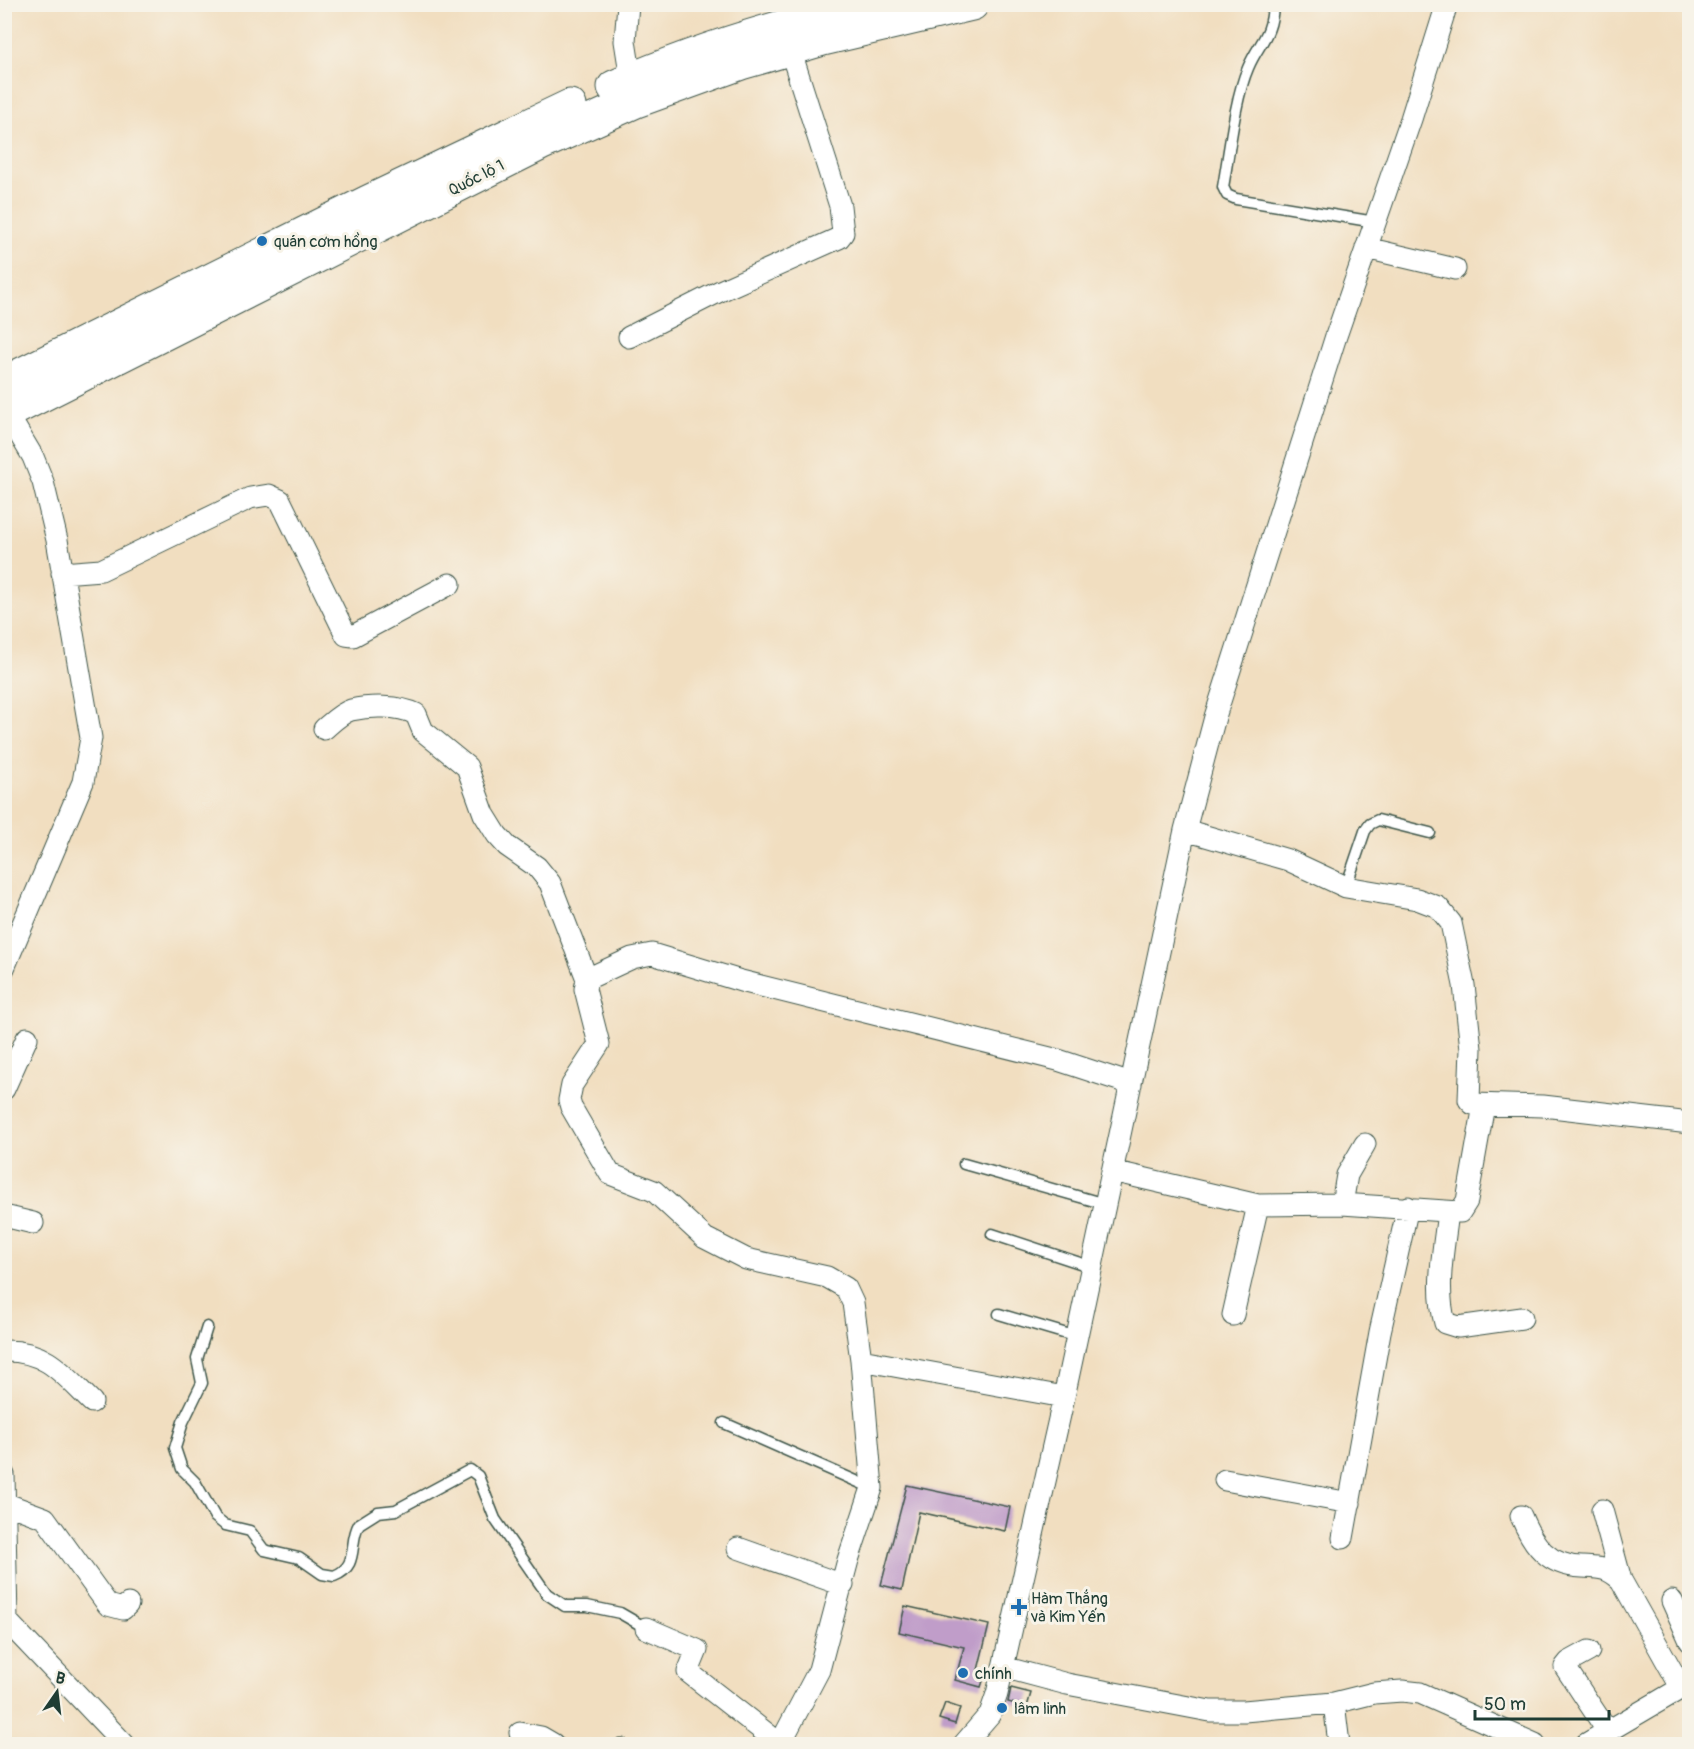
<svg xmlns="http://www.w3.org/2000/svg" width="1694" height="1749" font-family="Pangolin,sans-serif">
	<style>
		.building { fill: #c09dc9 }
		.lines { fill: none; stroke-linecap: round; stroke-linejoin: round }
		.lane-casing { stroke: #3e5549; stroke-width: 13 }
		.street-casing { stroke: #3e5549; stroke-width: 23 }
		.highway-casing { stroke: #3e5549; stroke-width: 35 }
		.lane { stroke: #fff; stroke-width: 10 }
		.street { stroke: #fff; stroke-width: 21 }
		.highway { stroke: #fff; stroke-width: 33 }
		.poi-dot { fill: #1f6fb2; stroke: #f7f3e8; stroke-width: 2 }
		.labels { text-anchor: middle; stroke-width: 6; stroke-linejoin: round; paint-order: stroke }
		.street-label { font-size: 16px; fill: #1f3d34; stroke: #f7f3e8 }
		.poi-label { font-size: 16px; fill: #1f3d34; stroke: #f7f3e8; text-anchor: start }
	</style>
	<rect width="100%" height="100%" fill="#f7f3e8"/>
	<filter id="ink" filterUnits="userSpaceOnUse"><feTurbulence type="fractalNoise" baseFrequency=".0167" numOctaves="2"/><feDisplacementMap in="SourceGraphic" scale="12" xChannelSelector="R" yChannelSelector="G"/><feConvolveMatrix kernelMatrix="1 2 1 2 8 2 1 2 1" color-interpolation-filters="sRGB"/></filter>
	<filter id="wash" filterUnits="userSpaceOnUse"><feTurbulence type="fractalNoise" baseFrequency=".008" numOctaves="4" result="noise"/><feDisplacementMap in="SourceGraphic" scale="24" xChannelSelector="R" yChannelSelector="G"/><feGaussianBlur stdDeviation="1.35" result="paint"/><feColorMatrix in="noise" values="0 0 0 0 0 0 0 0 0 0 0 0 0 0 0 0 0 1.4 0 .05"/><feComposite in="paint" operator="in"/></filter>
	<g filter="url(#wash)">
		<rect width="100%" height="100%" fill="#f1dec0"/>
		<g id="blocks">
			<path class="building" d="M 907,1485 L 1010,1507 L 1005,1531 L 919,1512 L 902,1590 L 881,1585 Z
				M 905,1606 L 989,1625 L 978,1670 L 986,1672 L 981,1687 L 955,1680 L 964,1647 L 899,1632 Z
				M 1011,1688 L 1031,1693 L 1027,1707 L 1008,1702 Z
				M 945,1703 L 960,1708 L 955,1724 L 939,1719 Z"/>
		</g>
	</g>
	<g filter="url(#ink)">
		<use href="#blocks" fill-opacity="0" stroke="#3e5549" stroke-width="1.5"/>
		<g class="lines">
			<defs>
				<path id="lane" d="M 1273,4 C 1272,37 1259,42 1248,68 C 1235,98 1229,154 1223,187 L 1227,195 L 1236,199 L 1375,222
					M 1346,887 L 1365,831 L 1370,824 L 1378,820 L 1430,833
					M 964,1164 L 1105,1204
					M 992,1234 L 1092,1267
					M 999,1314 L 1077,1337
					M 207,1327 L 197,1359 L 202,1383 L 183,1422 L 175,1448 L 182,1469 L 195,1482 L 215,1517 L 225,1525 L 250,1531 L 264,1550 L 299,1558 L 322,1574 L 334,1576 C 360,1566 348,1543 359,1524 L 378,1512 L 396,1510 L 470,1470 L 478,1476 L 495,1519 L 547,1594 L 565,1606 L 587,1606 L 620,1613 L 646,1628
					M 724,1423 L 872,1488
					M 620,1744 L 623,1744"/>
				<path id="street" d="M 628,4 L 625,41 L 631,79
					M 1366,248 L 1455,269
					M 629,337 L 720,291 L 839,238 L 843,233 L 840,206 L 790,49
					M 4,408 L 33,457 L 43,482 L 57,540 L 91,738 L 83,782 L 4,968
					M 62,573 L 101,570 L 250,498 L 269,495 L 280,500 L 346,635 L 353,636 L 450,584
					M 324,729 C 331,723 341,713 351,710 C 369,706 398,705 416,714 L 423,731 L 467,767 L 484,814 L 497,835 L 507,846 L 537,867 L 550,883 L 587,979
					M 1185,830 L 1288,860 L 1346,887 L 1417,899 L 1438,907 L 1451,923 L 1464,985 L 1471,1049 L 1469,1100 L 1473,1104 L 1543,1106 L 1690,1123
					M 4,1089 L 27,1038
					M 1112,1171 L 1258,1205 L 1342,1204 L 1460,1212 L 1467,1201 L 1484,1105
					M 1342,1204 L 1347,1175 L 1365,1144
					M 1448,1212 C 1444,1248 1435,1287 1445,1323 L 1458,1327 L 1522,1318
					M 4,1216 L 33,1223
					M 1233,1315 L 1258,1205
					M 4,1351 C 47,1350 64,1375 92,1402
					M 861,1360 L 1064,1397
					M 4,1475 L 7,1621 L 124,1744
					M 1225,1480 L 1350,1503
					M 7,1504 L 45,1518 L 108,1605 L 123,1609 L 128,1604
					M 1602,1510 L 1621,1580
					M 1521,1516 C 1533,1545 1548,1566 1582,1567 C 1600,1568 1607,1567 1621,1580 L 1681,1687
					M 1343,1538 L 1380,1332 L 1408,1207
					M 738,1548 L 843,1585
					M 1672,1601 L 1690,1641
					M 646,1628 L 697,1650 L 688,1672 L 780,1744 L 819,1670 L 848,1560 L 872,1488 L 861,1360 L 853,1303 L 846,1288 L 827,1277 L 746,1259 L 705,1238 L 654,1191 L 610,1174 L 571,1107 L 569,1100 L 572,1085 L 599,1044 L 585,989 L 587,979 L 632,958 L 652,954 L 741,981 L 1058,1060 L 1131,1084
					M 1589,1651 L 1569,1662 L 1565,1667 L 1608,1732
					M 1003,1667 L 1067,1684 L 1210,1711 L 1244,1711 L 1334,1703 L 1374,1693 L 1402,1691 L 1420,1693 L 1535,1744
					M 1334,1703 L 1339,1744
					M 520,1733 L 541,1737 L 553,1744
					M 964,1744 L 990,1714 L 997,1694 L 1064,1397 L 1185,830 L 1215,717 L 1336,336 L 1411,119 L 1447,4
					M 1586,1744 L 1690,1683"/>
				<path id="highway" d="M 614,87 C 696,50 781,25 869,4
					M 4,383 L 368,202 L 570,106
					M 4,414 L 540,144 L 636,101 L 741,63 L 823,39 L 972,4"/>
			</defs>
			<use href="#lane" class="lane-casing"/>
			<use href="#street" class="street-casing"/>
			<use href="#highway" class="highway-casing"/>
			<use href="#lane" class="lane"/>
			<use href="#street" class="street"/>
			<use href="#highway" class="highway"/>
		</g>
	</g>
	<g class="poi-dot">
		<circle cx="262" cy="241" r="6"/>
		<path d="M1016 1598h6v6h6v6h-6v6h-6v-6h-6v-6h6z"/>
		<circle cx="963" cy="1673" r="6"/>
		<circle cx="1002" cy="1708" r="6"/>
	</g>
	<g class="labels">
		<g class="street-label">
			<text transform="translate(476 177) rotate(-27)" y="6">Quốc lộ 1</text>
		</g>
		<g class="poi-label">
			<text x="274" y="247">quán cơm hồng</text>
			<text x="1031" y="1604">Hàm Thắng<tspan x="1031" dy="18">và Kim Yến</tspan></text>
			<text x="975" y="1679">chính</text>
			<text x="1014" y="1714">lâm linh</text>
		</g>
	</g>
	<rect width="1694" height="1749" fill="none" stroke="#f7f3e8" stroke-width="24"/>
	<g transform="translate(57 1692) rotate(14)" stroke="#f7f3e8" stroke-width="4.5" paint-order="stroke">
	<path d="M0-4.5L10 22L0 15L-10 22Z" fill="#1f3d34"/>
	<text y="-9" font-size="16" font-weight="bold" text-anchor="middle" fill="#1f3d34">B</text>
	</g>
	<path d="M1475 1710v9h134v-9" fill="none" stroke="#1f3d34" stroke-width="3"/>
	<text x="1484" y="1710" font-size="18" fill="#1f3d34" stroke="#f7f3e8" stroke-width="4.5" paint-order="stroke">50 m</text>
</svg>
